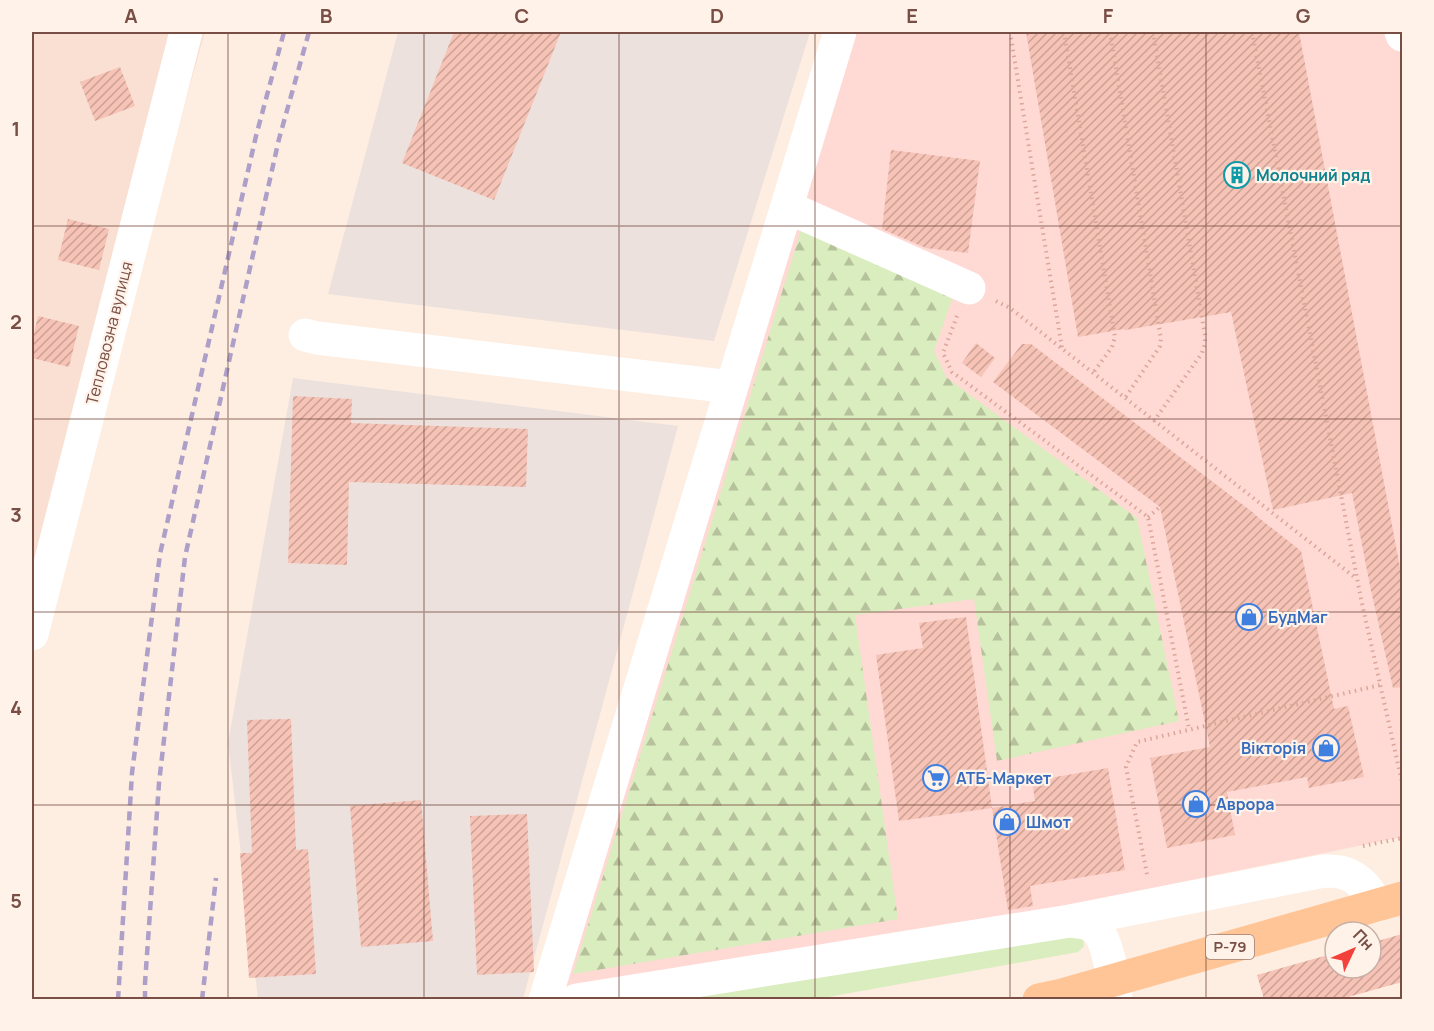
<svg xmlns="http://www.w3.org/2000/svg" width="1434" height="1031" font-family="Manrope,sans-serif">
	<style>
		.residential { fill: #f9e0d2 }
		.commercial { fill: #ffd9d4 }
		.industrial { fill: #ede1dd }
		.green { fill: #daedbe }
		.forest { fill: url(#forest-firs) }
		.building { fill: url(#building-hatch) }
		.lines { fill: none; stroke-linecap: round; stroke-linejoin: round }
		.path { stroke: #dba699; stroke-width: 4; stroke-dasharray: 1.5 4.5; stroke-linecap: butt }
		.minor { stroke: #fff; stroke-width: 33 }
		.major { stroke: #ffc597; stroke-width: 33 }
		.rail { stroke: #ad9fc8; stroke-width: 4.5; stroke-dasharray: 9 6; stroke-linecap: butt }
		.grid { fill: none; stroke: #784e45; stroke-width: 1.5; stroke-opacity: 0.55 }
		.labels { text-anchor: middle; stroke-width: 4.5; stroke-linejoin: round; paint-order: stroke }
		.shield { fill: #fff2e9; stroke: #a07f76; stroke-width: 1.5 }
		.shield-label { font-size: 15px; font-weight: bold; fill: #784e45 }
		.culture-label { font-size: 16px; font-weight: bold; fill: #0d838f; stroke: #fff2e9; text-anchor: start }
		.street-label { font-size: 16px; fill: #784e45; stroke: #fff2e9 }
		.shop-label { font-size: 16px; font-weight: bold; fill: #366cbe; stroke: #fff2e9; text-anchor: start }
		.neatline { fill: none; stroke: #784e45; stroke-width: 2 }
		.grid-label { font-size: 20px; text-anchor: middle; font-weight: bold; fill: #784e45 }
	</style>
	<defs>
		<pattern id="forest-firs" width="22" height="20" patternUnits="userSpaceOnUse" patternTransform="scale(1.5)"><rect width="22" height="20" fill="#daedbe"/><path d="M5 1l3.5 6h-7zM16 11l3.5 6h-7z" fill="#b6c29c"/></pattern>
		<pattern id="building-hatch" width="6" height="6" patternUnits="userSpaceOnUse" patternTransform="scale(1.5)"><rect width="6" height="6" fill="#f6c3b6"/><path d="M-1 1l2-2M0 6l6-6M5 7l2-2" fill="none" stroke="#cca196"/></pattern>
	</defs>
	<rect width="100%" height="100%" fill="#feede1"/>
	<path class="residential" d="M 32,32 L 205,32 L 32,643 Z"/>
	<path class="commercial" d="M 835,32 L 1392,32 L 1402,55 L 1402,837 L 1006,918 L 557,987 Z"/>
	<path class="industrial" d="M 398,32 L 810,32 L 714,341 L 328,294 Z
		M 293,378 L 678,426 L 523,999 L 258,999 L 228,743 Z"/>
	<path class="green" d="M 1069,930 L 1083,940 L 1084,946 L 1078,952 L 817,999 L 640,1000 Z"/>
	<path class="forest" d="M 802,227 L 953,296 L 934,351 L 946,377 L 1137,518 L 1179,721 L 997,761 L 974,599 L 855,615 L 898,919 L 573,974 Z"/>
	<path class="building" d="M 454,32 L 561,32 L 494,200 L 402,163 Z
		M 1026,32 L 1299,32 L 1402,578 L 1402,687 L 1393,688 L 1370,586 L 1352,493 L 1273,510 L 1231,312 L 1155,325 L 1125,330 L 1124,329 L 1078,337 Z
		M 120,67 L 135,106 L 95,121 L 80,82 Z
		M 891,150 L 980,161 L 968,253 L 926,248 L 882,229 Z
		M 68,219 L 109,229 L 99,270 L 58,260 Z
		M 38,316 L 79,326 L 69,367 L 32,358 L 32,342 Z
		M 976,343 L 995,358 L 981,377 L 962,363 Z
		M 1022,344 L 1031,344 L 1255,514 L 1254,514 L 1301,551 L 1334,709 L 1348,706 L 1364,777 L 1309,788 L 1307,777 L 1227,792 L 1235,835 L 1167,848 L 1150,758 L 1210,747 L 1160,507 L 993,382 Z
		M 293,396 L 352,399 L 351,423 L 528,429 L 526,487 L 349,482 L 347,565 L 288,563 Z
		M 966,617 L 992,808 L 899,821 L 876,655 L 923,648 L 919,623 Z
		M 291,719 L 296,850 L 308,849 L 316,974 L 249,978 L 240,853 L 252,853 L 247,720 Z
		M 1108,768 L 1125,870 L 1030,886 L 1033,906 L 1008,910 L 992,808 L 1035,801 L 1032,781 Z
		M 421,800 L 433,941 L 361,947 L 350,806 Z
		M 527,814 L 534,972 L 477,975 L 470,816 Z
		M 1402,934 L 1402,982 L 1341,999 L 1264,999 L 1257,975 L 1335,953 L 1335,968 L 1371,968 L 1371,943 Z"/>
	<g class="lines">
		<path class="path" d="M 1010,32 L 1062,348
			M 1064,32 L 1115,337 L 1112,347 L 1093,373
			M 1110,32 L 1161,339 L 1160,346 L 1156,352 L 1125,398
			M 1153,32 L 1205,335 L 1205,344 L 1202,353 L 1154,421
			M 1252,32 L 1361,599 L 1402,782
			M 996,301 L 1010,308 L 1357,579
			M 957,316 L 943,353 L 952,372 L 1148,517 L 1189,729
			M 1148,517 L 1160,507
			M 1363,846 L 1402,838
			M 1147,874 L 1126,767 L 1137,742 L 1380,685"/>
		<path class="minor" d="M 1401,32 L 1402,35
			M 787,207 L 969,288
			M 305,335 L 317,338 L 731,387
			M 32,634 L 186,32
			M 1070,921 L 1324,871 C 1331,871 1338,871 1344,873 C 1359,878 1371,891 1376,906
			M 545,1000 L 840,32
			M 577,1000 L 1070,921 C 1078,922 1087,922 1094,927 C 1108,938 1114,981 1116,1000"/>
		<path class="major" d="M 1039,1000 L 1058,996 L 1402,898"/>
		<path class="rail" d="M 118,1000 L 132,773 L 160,554 L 256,136 L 284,32
			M 145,1000 L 145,983 L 159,783 L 185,557 L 279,139 L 309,32
			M 202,1000 L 216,878"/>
	</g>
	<path class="grid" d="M 228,32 L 228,1000M 424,32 L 424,1000M 619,32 L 619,1000M 815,32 L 815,1000M 1010,32 L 1010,1000M 1206,32 L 1206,1000M 32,226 L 1402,226M 32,419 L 1402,419M 32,612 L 1402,612M 32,805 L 1402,805"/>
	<defs>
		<symbol id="building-ring" viewBox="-11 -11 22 22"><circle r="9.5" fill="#fff2e9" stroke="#0f9aa8" stroke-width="1.5"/><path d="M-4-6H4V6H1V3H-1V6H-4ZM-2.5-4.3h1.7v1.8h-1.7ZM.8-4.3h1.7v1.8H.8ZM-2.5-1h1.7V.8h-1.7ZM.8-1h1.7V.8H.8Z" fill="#0f9aa8"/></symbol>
		<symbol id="shop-ring" viewBox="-11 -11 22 22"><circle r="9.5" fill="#fff2e9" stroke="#3f7fe0" stroke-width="1.5"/><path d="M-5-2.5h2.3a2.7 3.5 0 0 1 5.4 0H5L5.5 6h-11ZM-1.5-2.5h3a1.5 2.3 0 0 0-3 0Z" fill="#3f7fe0"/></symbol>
		<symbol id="supermarket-ring" viewBox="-11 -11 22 22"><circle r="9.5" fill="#fff2e9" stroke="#3f7fe0" stroke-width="1.5"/><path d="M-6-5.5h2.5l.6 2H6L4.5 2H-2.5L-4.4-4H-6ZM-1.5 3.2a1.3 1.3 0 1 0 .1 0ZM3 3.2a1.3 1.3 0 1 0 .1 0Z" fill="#3f7fe0"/></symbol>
	</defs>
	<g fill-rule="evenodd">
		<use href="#building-ring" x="1222" y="160" width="30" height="30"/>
		<use href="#shop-ring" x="1234" y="602" width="30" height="30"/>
		<use href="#shop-ring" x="1311" y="733" width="30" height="30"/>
		<use href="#supermarket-ring" x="921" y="763" width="30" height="30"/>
		<use href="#shop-ring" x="1181" y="789" width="30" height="30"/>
		<use href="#shop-ring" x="992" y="807" width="30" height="30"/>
	</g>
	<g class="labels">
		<rect class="shield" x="1206" y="935" width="48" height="24" rx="4.5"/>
		<g class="shield-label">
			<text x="1230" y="952">Р-79</text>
		</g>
		<g class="culture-label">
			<text x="1256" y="181">Молочний ряд</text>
		</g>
		<g class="street-label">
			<text transform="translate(109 333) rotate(-76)" y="6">Тепловозна вулиця</text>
		</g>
		<g class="shop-label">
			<text x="1268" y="623">БудМаг</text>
			<text x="1306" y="754" text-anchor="end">Вікторія</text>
			<text x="956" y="784">АТБ-Маркет</text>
			<text x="1216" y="810">Аврора</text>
			<text x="1026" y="828">Шмот</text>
		</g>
	</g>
	<rect width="1434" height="1031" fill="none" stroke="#fff2e9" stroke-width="66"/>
	<g transform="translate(1353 950) rotate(46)"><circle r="28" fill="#fff2e9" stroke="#c9b0a7" stroke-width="1.5"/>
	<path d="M0-4.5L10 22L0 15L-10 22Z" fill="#f4403a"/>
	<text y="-9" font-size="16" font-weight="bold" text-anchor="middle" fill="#784e45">Пн</text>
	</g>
	<rect x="33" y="33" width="1368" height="965" class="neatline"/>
	<g class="grid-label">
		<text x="131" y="23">A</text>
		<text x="326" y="23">B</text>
		<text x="522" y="23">C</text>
		<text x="717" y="23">D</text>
		<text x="912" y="23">E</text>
		<text x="1108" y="23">F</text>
		<text x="1303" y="23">G</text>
		<text x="16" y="136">1</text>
		<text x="16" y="329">2</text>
		<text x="16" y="522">3</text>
		<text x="16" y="715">4</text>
		<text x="16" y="908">5</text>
	</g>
</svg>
